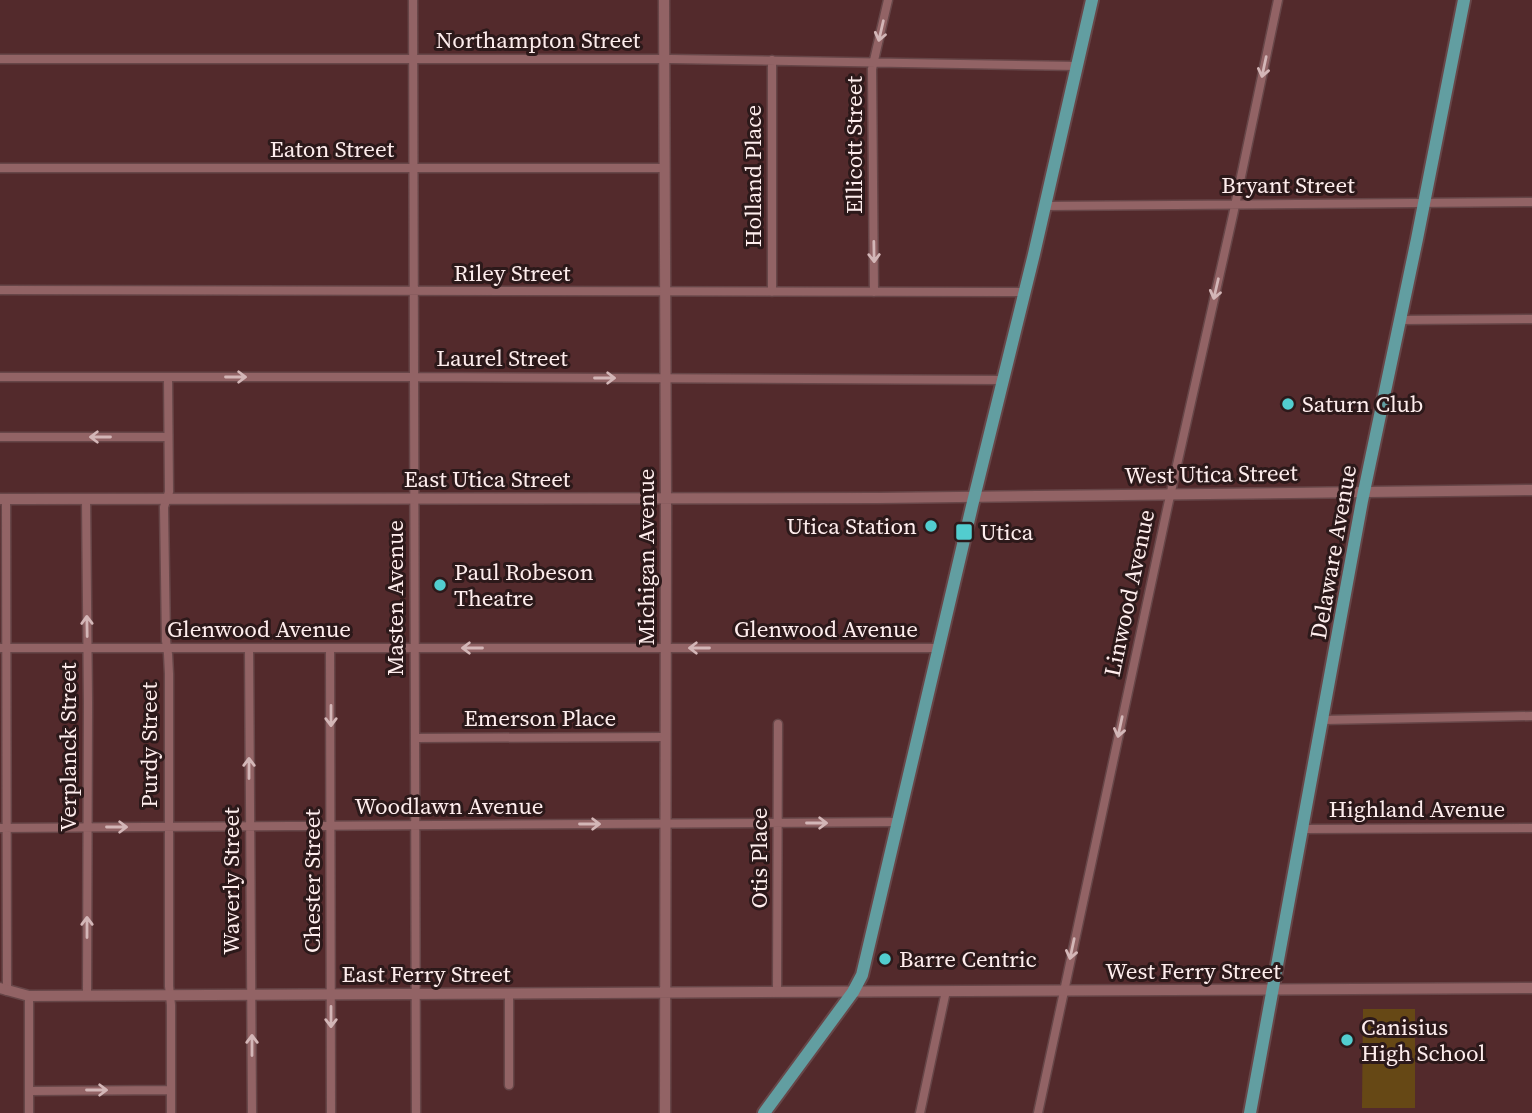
<svg xmlns="http://www.w3.org/2000/svg" width="1532" height="1113" font-family="'Source Serif 4',serif">
	<style>
		.green { fill: #664815 }
		.lines { fill: none; stroke-linecap: round; stroke-linejoin: round }
		.minor-casing { stroke: #674648; stroke-width: 11 }
		.tertiary-casing { stroke: #674648; stroke-width: 13 }
		.primary-casing { stroke: #674648; stroke-width: 16 }
		.minor { stroke: #926365; stroke-width: 8 }
		.tertiary { stroke: #926365; stroke-width: 10 }
		.primary { stroke: #629ea1; stroke-width: 12 }
		.oneway { stroke: #d3b6b7 }
		.poi-dot { fill: #52cdcf; stroke: #2c191a; stroke-width: 2.5 }
		.labels { text-anchor: middle; stroke-width: 6; stroke-linejoin: round; paint-order: stroke }
		.street-label { font-size: 23px; fill: #feeded; stroke: #2c191a }
		.poi-label { font-size: 23px; fill: #feeded; stroke: #2c191a; text-anchor: start }
	</style>
	<rect width="100%" height="100%" fill="#532a2c"/>
	<path class="green" d="M 1363,1009 L 1415,1009 L 1415,1108 L 1362,1108 Z"/>
	<g class="lines">
		<defs>
			<path id="minor" d="M 413,0 L 416,1113
				M 0,59 L 672,59 L 1077,66
				M 772,60 L 772,292
				M 0,168 L 665,168
				M 1045,206 L 1532,202
				M 0,290 L 1024,292
				M 874,292 L 872,69 L 888,0
				M 1400,320 L 1532,319
				M 0,377 L 414,377 L 1003,380
				M 168,377 L 169,492 L 164,507 L 166,641 L 168,654 L 169,674 L 169,986 L 171,1005 L 171,1113
				M 0,437 L 168,437
				M 6,499 L 7,991
				M 86,499 L 88,702 L 87,996
				M 0,648 L 939,648
				M 249,648 L 252,1113
				M 330,648 L 331,1113
				M 1323,720 L 1532,716
				M 415,738 L 665,737
				M 0,828 L 899,822
				M 1303,829 L 1532,828
				M 777,992 L 778,724
				M 509,993 L 509,1085
				M 29,996 L 29,1113
				M 29,1091 L 171,1090
				M 920,1113 L 946,991
				M 1038,1113 L 1168,505 L 1233,215 L 1278,0"/>
			<path id="tertiary" d="M 664,0 L 666,506 L 665,1113
				M 0,499 L 878,498 L 1532,490
				M 0,988 L 29,996 L 1532,988"/>
			<path id="primary" d="M 764,1113 L 853,992 L 862,975 L 972,506 L 1034,254 L 1092,0
				M 1250,1113 L 1362,501 L 1417,239 L 1464,0"/>
		</defs>
		<use href="#minor" class="minor-casing"/>
		<use href="#tertiary" class="tertiary-casing"/>
		<use href="#primary" class="primary-casing"/>
		<use href="#minor" class="minor"/>
		<use href="#tertiary" class="tertiary"/>
		<use href="#primary" class="primary"/>
	</g>
	<defs><path id="oneway-shaft" d="M-6 0H5M1.5-3L5.5 0L1.5 3" fill="none" stroke-width="1.6" stroke-linecap="round" stroke-linejoin="round" transform="scale(1.75)"/></defs>
	<g class="oneway">
		<use href="#oneway-shaft" transform="translate(881 31) rotate(103)"/>
		<use href="#oneway-shaft" transform="translate(1264 67) rotate(102)"/>
		<use href="#oneway-shaft" transform="translate(874 252) rotate(89)"/>
		<use href="#oneway-shaft" transform="translate(1216 289) rotate(103)"/>
		<use href="#oneway-shaft" transform="translate(236 377)"/>
		<use href="#oneway-shaft" transform="translate(605 378)"/>
		<use href="#oneway-shaft" transform="translate(100 437) rotate(-180)"/>
		<use href="#oneway-shaft" transform="translate(87 626) rotate(-91)"/>
		<use href="#oneway-shaft" transform="translate(472 648) rotate(180)"/>
		<use href="#oneway-shaft" transform="translate(699 648) rotate(180)"/>
		<use href="#oneway-shaft" transform="translate(331 716) rotate(90)"/>
		<use href="#oneway-shaft" transform="translate(1120 727) rotate(102)"/>
		<use href="#oneway-shaft" transform="translate(249 768) rotate(-90)"/>
		<use href="#oneway-shaft" transform="translate(817 823)"/>
		<use href="#oneway-shaft" transform="translate(590 824)"/>
		<use href="#oneway-shaft" transform="translate(117 827)"/>
		<use href="#oneway-shaft" transform="translate(87 927) rotate(-90)"/>
		<use href="#oneway-shaft" transform="translate(1072 949) rotate(102)"/>
		<use href="#oneway-shaft" transform="translate(331 1017) rotate(90)"/>
		<use href="#oneway-shaft" transform="translate(252 1045) rotate(-90)"/>
		<use href="#oneway-shaft" transform="translate(97 1090)"/>
	</g>
	<g class="poi-dot">
		<circle cx="1288" cy="404" r="7"/>
		<circle cx="931" cy="526" r="7"/>
		<rect x="955" y="523" width="18" height="18" rx="3.5"/>
		<circle cx="440" cy="585" r="7"/>
		<circle cx="885" cy="959" r="7"/>
		<circle cx="1347" cy="1040" r="7"/>
	</g>
	<g class="labels">
		<g class="street-label">
			<text x="538" y="48">Northampton Street</text>
			<text transform="translate(854 145) rotate(-90)" y="8">Ellicott Street</text>
			<text x="332" y="157">Eaton Street</text>
			<text transform="translate(753 176) rotate(-90)" y="8">Holland Place</text>
			<text x="1288" y="193">Bryant Street</text>
			<text x="512" y="281">Riley Street</text>
			<text x="502" y="366">Laurel Street</text>
			<text transform="translate(1211 474) rotate(-1)" y="8">West Utica Street</text>
			<text x="487" y="487">East Utica Street</text>
			<text transform="translate(1333 552) rotate(-80)" y="8">Delaware Avenue</text>
			<text transform="translate(646 557) rotate(-90)" y="8">Michigan Avenue</text>
			<text transform="translate(1129 593) rotate(-78)" y="8">Linwood Avenue</text>
			<text transform="translate(395 598) rotate(-90)" y="8">Masten Avenue</text>
			<text x="259" y="637">Glenwood Avenue</text>
			<text x="826" y="637">Glenwood Avenue</text>
			<text x="540" y="726">Emerson Place</text>
			<text transform="translate(149 745) rotate(-90)" y="8">Purdy Street</text>
			<text transform="translate(68 747) rotate(-90)" y="8">Verplanck Street</text>
			<text x="449" y="814">Woodlawn Avenue</text>
			<text x="1417" y="817">Highland Avenue</text>
			<text transform="translate(759 858) rotate(-90)" y="8">Otis Place</text>
			<text transform="translate(231 881) rotate(-90)" y="8">Waverly Street</text>
			<text transform="translate(312 881) rotate(-90)" y="8">Chester Street</text>
			<text x="1193" y="979">West Ferry Street</text>
			<text x="426" y="982">East Ferry Street</text>
		</g>
		<g class="poi-label">
			<text x="1302" y="412">Saturn Club</text>
			<text x="917" y="534" text-anchor="end">Utica Station</text>
			<text x="980" y="540">Utica</text>
			<text x="454" y="580">Paul Robeson<tspan x="454" dy="26">Theatre</tspan></text>
			<text x="899" y="967">Barre Centric</text>
			<text x="1361" y="1035">Canisius<tspan x="1361" dy="26">High School</tspan></text>
		</g>
	</g>
</svg>
